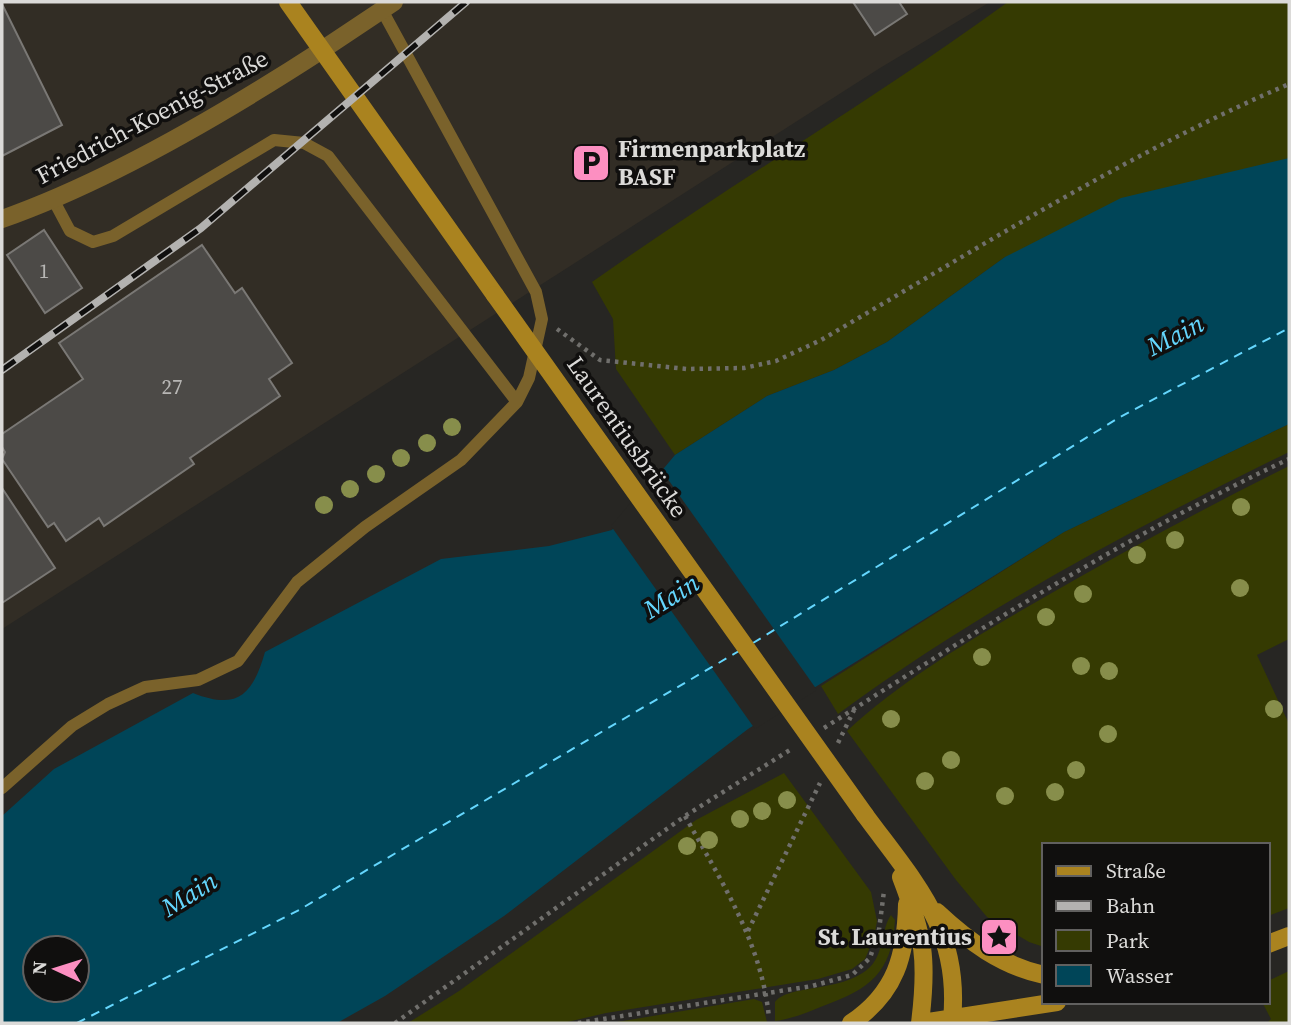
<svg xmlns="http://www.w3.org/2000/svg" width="1291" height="1025" font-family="'Source Serif 4',serif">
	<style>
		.built { fill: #322d25 }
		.green { fill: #353a02 }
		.water { fill: #004558; fill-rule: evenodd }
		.pier { fill: #272623 }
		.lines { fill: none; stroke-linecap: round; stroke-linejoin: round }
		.ferry { stroke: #64d6fd; stroke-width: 2; stroke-dasharray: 9 7; stroke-linecap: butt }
		.building { fill: #4c4a47; stroke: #7a7875; stroke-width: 2 }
		.path { stroke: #706f6c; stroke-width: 4.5; stroke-dasharray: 3.5 5; stroke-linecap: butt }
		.service { stroke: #7a622b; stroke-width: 12 }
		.minor { stroke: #7a622b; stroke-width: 18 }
		.tertiary { stroke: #7a622b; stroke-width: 18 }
		.secondary { stroke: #aa831f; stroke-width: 18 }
		.rail-casing { stroke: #b3b2b0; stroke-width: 8 }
		.rail { stroke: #100f0e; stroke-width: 5; stroke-dasharray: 16; stroke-linecap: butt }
		.secondary-bridge { stroke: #aa831f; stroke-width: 18 }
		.tree { fill: #878e4b }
		.labels { text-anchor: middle; stroke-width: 7; stroke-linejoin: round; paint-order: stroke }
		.number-label { font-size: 21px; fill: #b7b6b4 }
		.street-label { font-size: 24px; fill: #dbdad8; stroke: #100f0e }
		.poi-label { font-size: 24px; font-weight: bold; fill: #dbdad8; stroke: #100f0e; text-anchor: start }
		.water-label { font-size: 26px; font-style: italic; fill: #64d6fd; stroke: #100f0e }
	</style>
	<rect width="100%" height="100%" fill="#272623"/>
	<path class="built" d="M 2,2 L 990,2 L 880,68 L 2,629 Z"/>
	<path class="green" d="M 1008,2 L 1289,2 L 1289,158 L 1005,257 L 887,342 L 834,370 L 767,396 L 675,455 L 616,369 L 613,319 L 592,282 C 729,185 873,100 1008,2 Z
		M 1289,424 L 1289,452 C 1134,528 978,611 838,714 L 821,686 L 1064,532 Z
		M 1289,466 L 1289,639 L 1257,655 L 1289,724 L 1289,908 L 1268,916 L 1268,845 L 1044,845 L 1044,947 L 1029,942 L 987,917 L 956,880 L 847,731 C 903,679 970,640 1036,602 C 1119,554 1203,509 1289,466 Z
		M 784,773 L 871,892 L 877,921 L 874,938 L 865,959 L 852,969 L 818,979 L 606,1013 L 563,1023 L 408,1023 L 459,991 L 696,820 Z
		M 891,915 L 895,920 C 892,973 870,989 823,1006 C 808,1012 792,1019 775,1021 L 775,1002 C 788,984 845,993 871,966 C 884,952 881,929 891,915 Z
		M 1289,971 L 1289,1023 L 1267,1023 L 1271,1019 L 1262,1002 L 1268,1002 L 1268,981 Z
		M 754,999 L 762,1002 L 767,1022 L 611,1023 Z"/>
	<path class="water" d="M 1289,158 L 1289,424 L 1064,532 L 748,729 L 504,916 L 385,996 L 337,1023 L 2,1023 L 2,816 L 54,769 L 193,693 C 238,711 253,694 265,652 L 441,559 L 549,546 L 612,530 L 675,455 L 767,396 L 834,370 L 887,342 L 1005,257 L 1121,198 ZM 35,948 L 77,948 L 77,990 L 35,990 Z"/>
	<path class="pier" d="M 660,468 L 817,690 L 755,729 L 611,526 Z"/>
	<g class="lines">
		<path class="ferry" d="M 753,643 L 1120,417 L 1289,328
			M 77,1023 L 299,910 L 739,651"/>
	</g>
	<path class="building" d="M 853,2 L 899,2 L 907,14 L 875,35 Z
		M 2,4 L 62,125 L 2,156 Z
		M 44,230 L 82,288 L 45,313 L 7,255 Z
		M 202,245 L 235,293 L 242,288 L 292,363 L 269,379 L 280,396 L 190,458 L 194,464 L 104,526 L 99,518 L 66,541 L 54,523 L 48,527 L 2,459 L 5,452 L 2,447 L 2,434 L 83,379 L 59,343 Z
		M 2,488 L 55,568 L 2,603 Z"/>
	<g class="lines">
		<path class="path" d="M 557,329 L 600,360 L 687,369 L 744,368 L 776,361 L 821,340 C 974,251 1126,154 1289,84
			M 824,728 C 975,632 1127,535 1289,459
			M 838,743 L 854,710
			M 685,816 C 721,881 762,943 769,1018
			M 748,931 L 820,783
			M 395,1023 L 685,816 L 793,748
			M 578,1023 L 812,986 L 852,975 L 870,958 L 879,930 L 884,891"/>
		<path class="service" d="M 54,201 L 70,231 L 93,242 L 113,236 L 274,140 L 304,143 L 328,156 L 517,402
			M 2,788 L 72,726 L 108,704 L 145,687 L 198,680 L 238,661 L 297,582 L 365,527 L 461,460 L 517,402 L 529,378 L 542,319 L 536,292 L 382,10"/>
		<path class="minor" d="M 2,219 C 110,181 225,113 322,50"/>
		<path class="tertiary" d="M 322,50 L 394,2"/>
		<path class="secondary" d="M 288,2 L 495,295
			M 865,815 C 915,883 961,929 952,1020
			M 901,877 C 924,937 928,959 920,1023
			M 937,912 C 968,941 1002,966 1044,975
			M 1268,944 L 1289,936
			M 851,1023 C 896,993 906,955 907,904
			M 922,1023 L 1057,1002"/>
		<defs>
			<path id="rail" d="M 2,370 L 201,228 L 466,2"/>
		</defs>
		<use href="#rail" class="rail-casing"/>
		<use href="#rail" class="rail"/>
		<path class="secondary-bridge" d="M 495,295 L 865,815"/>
	</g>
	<g class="tree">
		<circle cx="452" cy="427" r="9"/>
		<circle cx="427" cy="443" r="9"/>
		<circle cx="401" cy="458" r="9"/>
		<circle cx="376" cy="474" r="9"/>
		<circle cx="350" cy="489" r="9"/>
		<circle cx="324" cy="505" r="9"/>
		<circle cx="1241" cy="507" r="9"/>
		<circle cx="1175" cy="540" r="9"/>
		<circle cx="1137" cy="555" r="9"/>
		<circle cx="1240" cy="588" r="9"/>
		<circle cx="1083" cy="594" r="9"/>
		<circle cx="1046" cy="617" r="9"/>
		<circle cx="982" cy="657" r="9"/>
		<circle cx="1081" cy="666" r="9"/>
		<circle cx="1109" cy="671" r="9"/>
		<circle cx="1274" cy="709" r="9"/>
		<circle cx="891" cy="719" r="9"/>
		<circle cx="1108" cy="734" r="9"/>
		<circle cx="951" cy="760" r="9"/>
		<circle cx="1076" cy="770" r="9"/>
		<circle cx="925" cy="781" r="9"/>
		<circle cx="1055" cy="792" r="9"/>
		<circle cx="1005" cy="796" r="9"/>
		<circle cx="787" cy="800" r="9"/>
		<circle cx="762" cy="811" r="9"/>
		<circle cx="740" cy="819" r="9"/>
		<circle cx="709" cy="840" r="9"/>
		<circle cx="687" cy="846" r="9"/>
	</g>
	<defs>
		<symbol id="parking-square" viewBox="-11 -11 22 22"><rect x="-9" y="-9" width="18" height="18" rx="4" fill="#fc8fc1" stroke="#100f0e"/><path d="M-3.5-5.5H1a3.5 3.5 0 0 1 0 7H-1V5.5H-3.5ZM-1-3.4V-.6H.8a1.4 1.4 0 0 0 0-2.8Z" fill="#111"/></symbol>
		<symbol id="sight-square" viewBox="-11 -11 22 22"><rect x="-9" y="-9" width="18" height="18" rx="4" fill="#fc8fc1" stroke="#100f0e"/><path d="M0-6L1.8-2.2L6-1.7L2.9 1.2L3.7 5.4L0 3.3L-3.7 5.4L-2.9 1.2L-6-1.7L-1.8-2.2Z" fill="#111"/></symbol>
	</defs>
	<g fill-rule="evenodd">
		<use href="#parking-square" x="569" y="141" width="44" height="44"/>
		<use href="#sight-square" x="977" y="915" width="44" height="44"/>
	</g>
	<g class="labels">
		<g class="number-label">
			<text x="44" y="278">1</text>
			<text x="172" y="394">27</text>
		</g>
		<g class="street-label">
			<text transform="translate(152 117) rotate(-28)" y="8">Friedrich-Koenig-Straße</text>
			<text transform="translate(627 437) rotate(55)" y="8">Laurentiusbrücke</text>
		</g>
		<g class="poi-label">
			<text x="618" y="157">Firmenparkplatz<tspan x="618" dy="28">BASF</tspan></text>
			<text x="972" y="945" text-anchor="end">St. Laurentius</text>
		</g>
		<g class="water-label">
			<text transform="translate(1175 335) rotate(-27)" y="9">Main</text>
			<text transform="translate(671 596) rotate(-32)" y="9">Main</text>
			<text transform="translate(189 894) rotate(-32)" y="9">Main</text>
		</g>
	</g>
	<rect width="1291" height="1025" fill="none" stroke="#dbdad8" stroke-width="7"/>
	<rect x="1042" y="843" width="228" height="161" fill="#100f0e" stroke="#61605f" stroke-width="2"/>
	<rect x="1056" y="866" width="35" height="10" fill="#aa831f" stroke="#61605f" stroke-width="2"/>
	<text x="1106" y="878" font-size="21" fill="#dbdad8">Straße</text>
	<rect x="1056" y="901" width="35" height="10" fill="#b3b2b0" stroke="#61605f" stroke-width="2"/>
	<text x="1106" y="913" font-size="21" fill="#dbdad8">Bahn</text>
	<rect x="1056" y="930" width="35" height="21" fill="#353a02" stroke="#61605f" stroke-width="2"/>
	<text x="1106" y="948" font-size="21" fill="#dbdad8">Park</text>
	<rect x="1056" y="965" width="35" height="21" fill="#004558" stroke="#61605f" stroke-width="2"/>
	<text x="1106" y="983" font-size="21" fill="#dbdad8">Wasser</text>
	<g transform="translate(56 969) rotate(274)"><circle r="33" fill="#100f0e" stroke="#61605f" stroke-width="2"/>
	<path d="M0-5L12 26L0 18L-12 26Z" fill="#fc8fc1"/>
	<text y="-10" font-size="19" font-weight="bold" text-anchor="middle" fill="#dbdad8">N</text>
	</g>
</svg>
